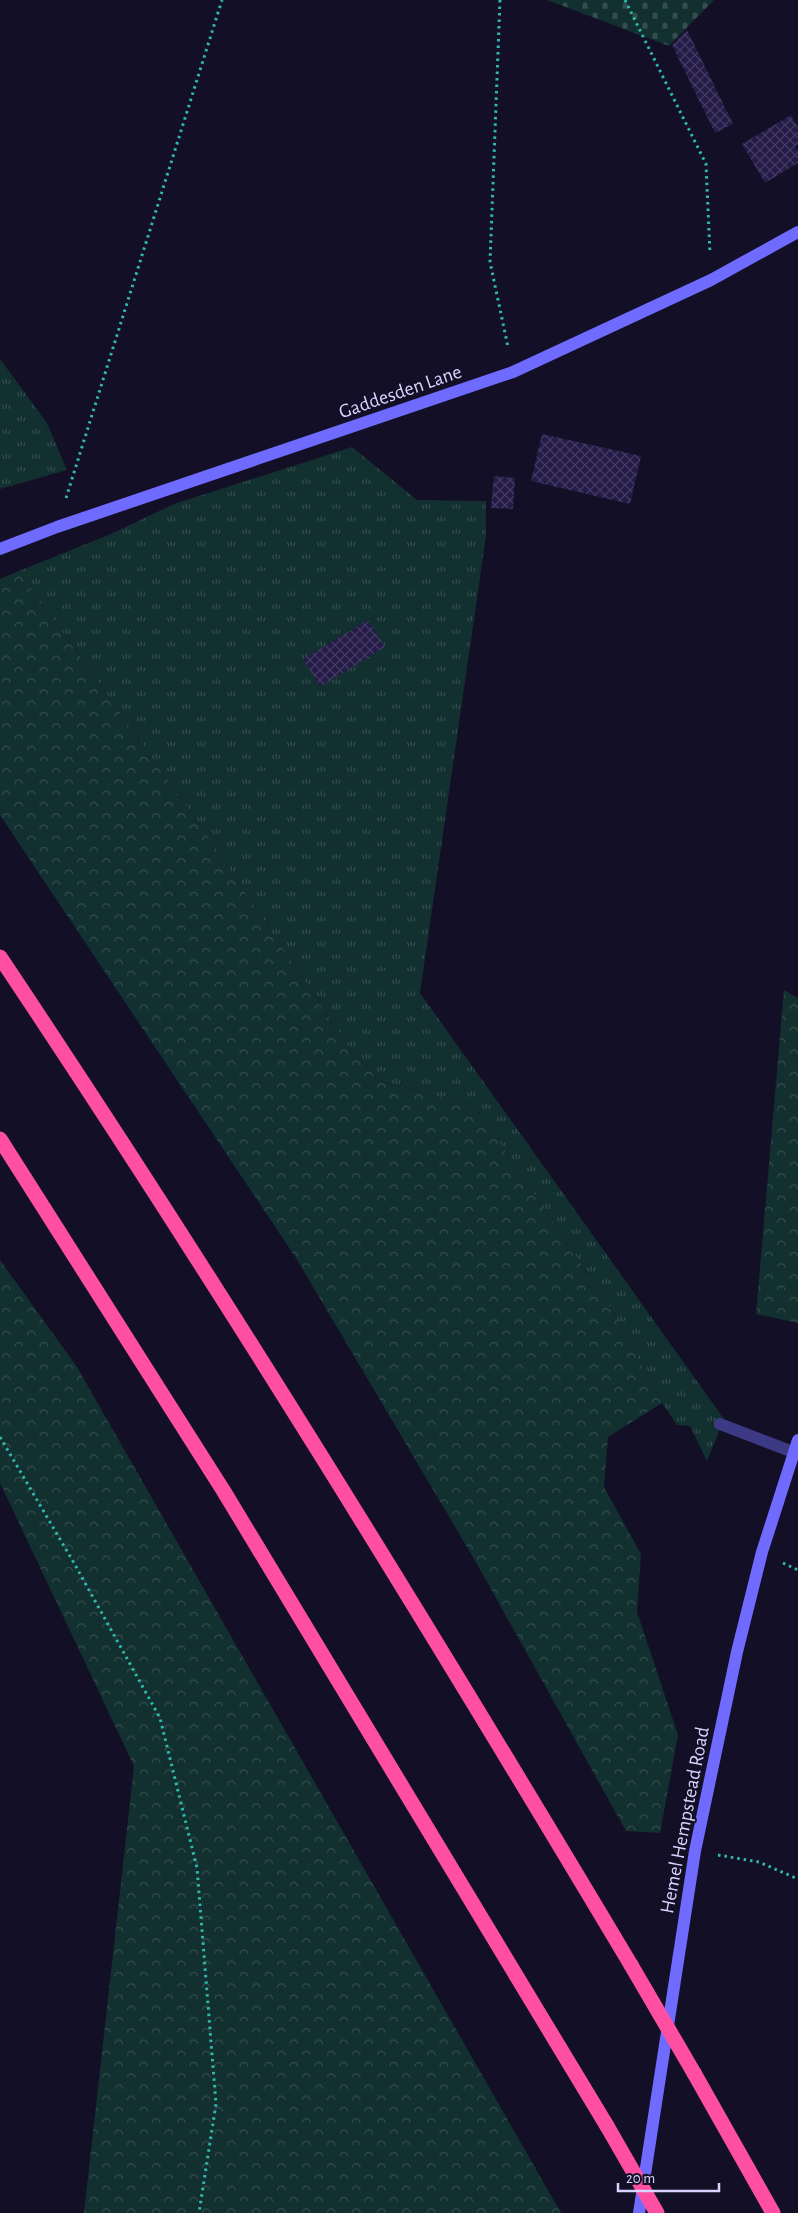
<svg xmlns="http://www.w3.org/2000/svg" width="798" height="2213" font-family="'Alegreya Sans',sans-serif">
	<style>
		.grass { fill: url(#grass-tufts) }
		.forest { fill: url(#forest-crowns) }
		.cemetery { fill: url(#cemetery-stones) }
		.building { fill: url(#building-cross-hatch) }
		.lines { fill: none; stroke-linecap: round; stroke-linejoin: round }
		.path { stroke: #2fb8b0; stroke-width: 3; stroke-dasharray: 2.5 4; stroke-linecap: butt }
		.lane { stroke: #3d3a85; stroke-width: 12 }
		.secondary { stroke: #6f6bff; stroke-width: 12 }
		.highway { stroke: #ff4fa3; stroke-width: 15 }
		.highway-bridge { stroke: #ff4fa3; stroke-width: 15 }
		.labels { text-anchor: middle; stroke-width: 4; stroke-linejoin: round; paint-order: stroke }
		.street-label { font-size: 20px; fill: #d9d4ff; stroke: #130f26 }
	</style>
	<defs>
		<pattern id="grass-tufts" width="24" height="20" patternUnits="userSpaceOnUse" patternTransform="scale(1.25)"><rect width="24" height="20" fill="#12302f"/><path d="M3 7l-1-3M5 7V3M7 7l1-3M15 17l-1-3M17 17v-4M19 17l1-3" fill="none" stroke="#344d4e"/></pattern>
		<pattern id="forest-crowns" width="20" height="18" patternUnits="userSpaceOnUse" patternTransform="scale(1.25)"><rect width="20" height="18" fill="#12302f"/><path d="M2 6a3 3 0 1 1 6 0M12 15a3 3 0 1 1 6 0" fill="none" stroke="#344d4e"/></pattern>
		<pattern id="cemetery-stones" width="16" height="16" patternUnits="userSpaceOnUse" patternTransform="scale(1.25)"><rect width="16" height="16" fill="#12302f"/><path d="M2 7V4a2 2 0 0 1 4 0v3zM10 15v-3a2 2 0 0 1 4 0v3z" fill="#344d4e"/></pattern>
		<pattern id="building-cross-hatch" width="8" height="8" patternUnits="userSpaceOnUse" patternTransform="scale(1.25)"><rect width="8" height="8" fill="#241b47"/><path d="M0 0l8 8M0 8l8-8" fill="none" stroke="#433b63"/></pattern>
	</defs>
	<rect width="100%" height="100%" fill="#130f26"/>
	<path class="grass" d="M 0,359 L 47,423 L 67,470 L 0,489 Z
		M 352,447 L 417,500 L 486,501 L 486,536 L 420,993 L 724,1419 L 707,1461 L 690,1426 L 677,1425 L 662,1403 L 614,1313 L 475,1106 L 383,1082 L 355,1056 L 200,825 L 19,571 L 111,534 L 174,504 Z"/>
	<path class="forest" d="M 19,571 L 200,825 L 355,1056 L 383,1082 L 475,1106 L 614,1313 L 662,1403 L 608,1437 L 604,1487 L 641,1554 L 637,1612 L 678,1735 L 660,1833 L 626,1831 L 477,1564 L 296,1258 L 0,815 L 0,579 Z
		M 784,990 L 798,998 L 798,1323 L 756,1314 Z
		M 0,1260 L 77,1367 L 561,2213 L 84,2213 L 134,1766 L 0,1483 Z"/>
	<path class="cemetery" d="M 547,0 L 714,0 L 669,46 Z"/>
	<path class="building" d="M 687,30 L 733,124 L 715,133 L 672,45 Z
		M 791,115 L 798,127 L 798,145 L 795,146 L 798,151 L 798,163 L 765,183 L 742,144 Z
		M 542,434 L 641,456 L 630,504 L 531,481 Z
		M 494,476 L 515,478 L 513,509 L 491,508 Z
		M 368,620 L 385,647 L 320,687 L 303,659 Z"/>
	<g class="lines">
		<path class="path" d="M 500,0 L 490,262 L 508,347
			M 625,0 L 706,164 L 710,254
			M 66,498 L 222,0
			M 0,1437 L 74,1563 L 160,1718 L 197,1868 L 216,2104 L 199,2213
			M 783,1563 L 798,1570
			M 718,1855 L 759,1862 L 798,1879"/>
		<path class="lane" d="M 720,1424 L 793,1452"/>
		<path class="secondary" d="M 0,549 L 57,527 L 513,372 L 711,280 L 798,232
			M 639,2213 L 695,1851 L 737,1652 L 762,1552 L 798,1440"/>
		<path class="highway" d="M 0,957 C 220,1286 428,1625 631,1965
			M 0,1139 L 223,1490 L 607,2126
			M 694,2073 L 773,2213"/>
		<path class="highway-bridge" d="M 631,1965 L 694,2073
			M 607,2126 L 657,2213"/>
	</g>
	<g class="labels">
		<g class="street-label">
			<text transform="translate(400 391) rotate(-19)" y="7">Gaddesden Lane</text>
			<text transform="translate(684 1820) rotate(-79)" y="7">Hemel Hempstead Road</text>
		</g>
	</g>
	<path d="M618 2183v8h101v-8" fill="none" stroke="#d9d4ff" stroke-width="2.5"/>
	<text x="626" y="2183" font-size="15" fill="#d9d4ff" stroke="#130f26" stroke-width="4" paint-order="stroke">20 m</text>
</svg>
